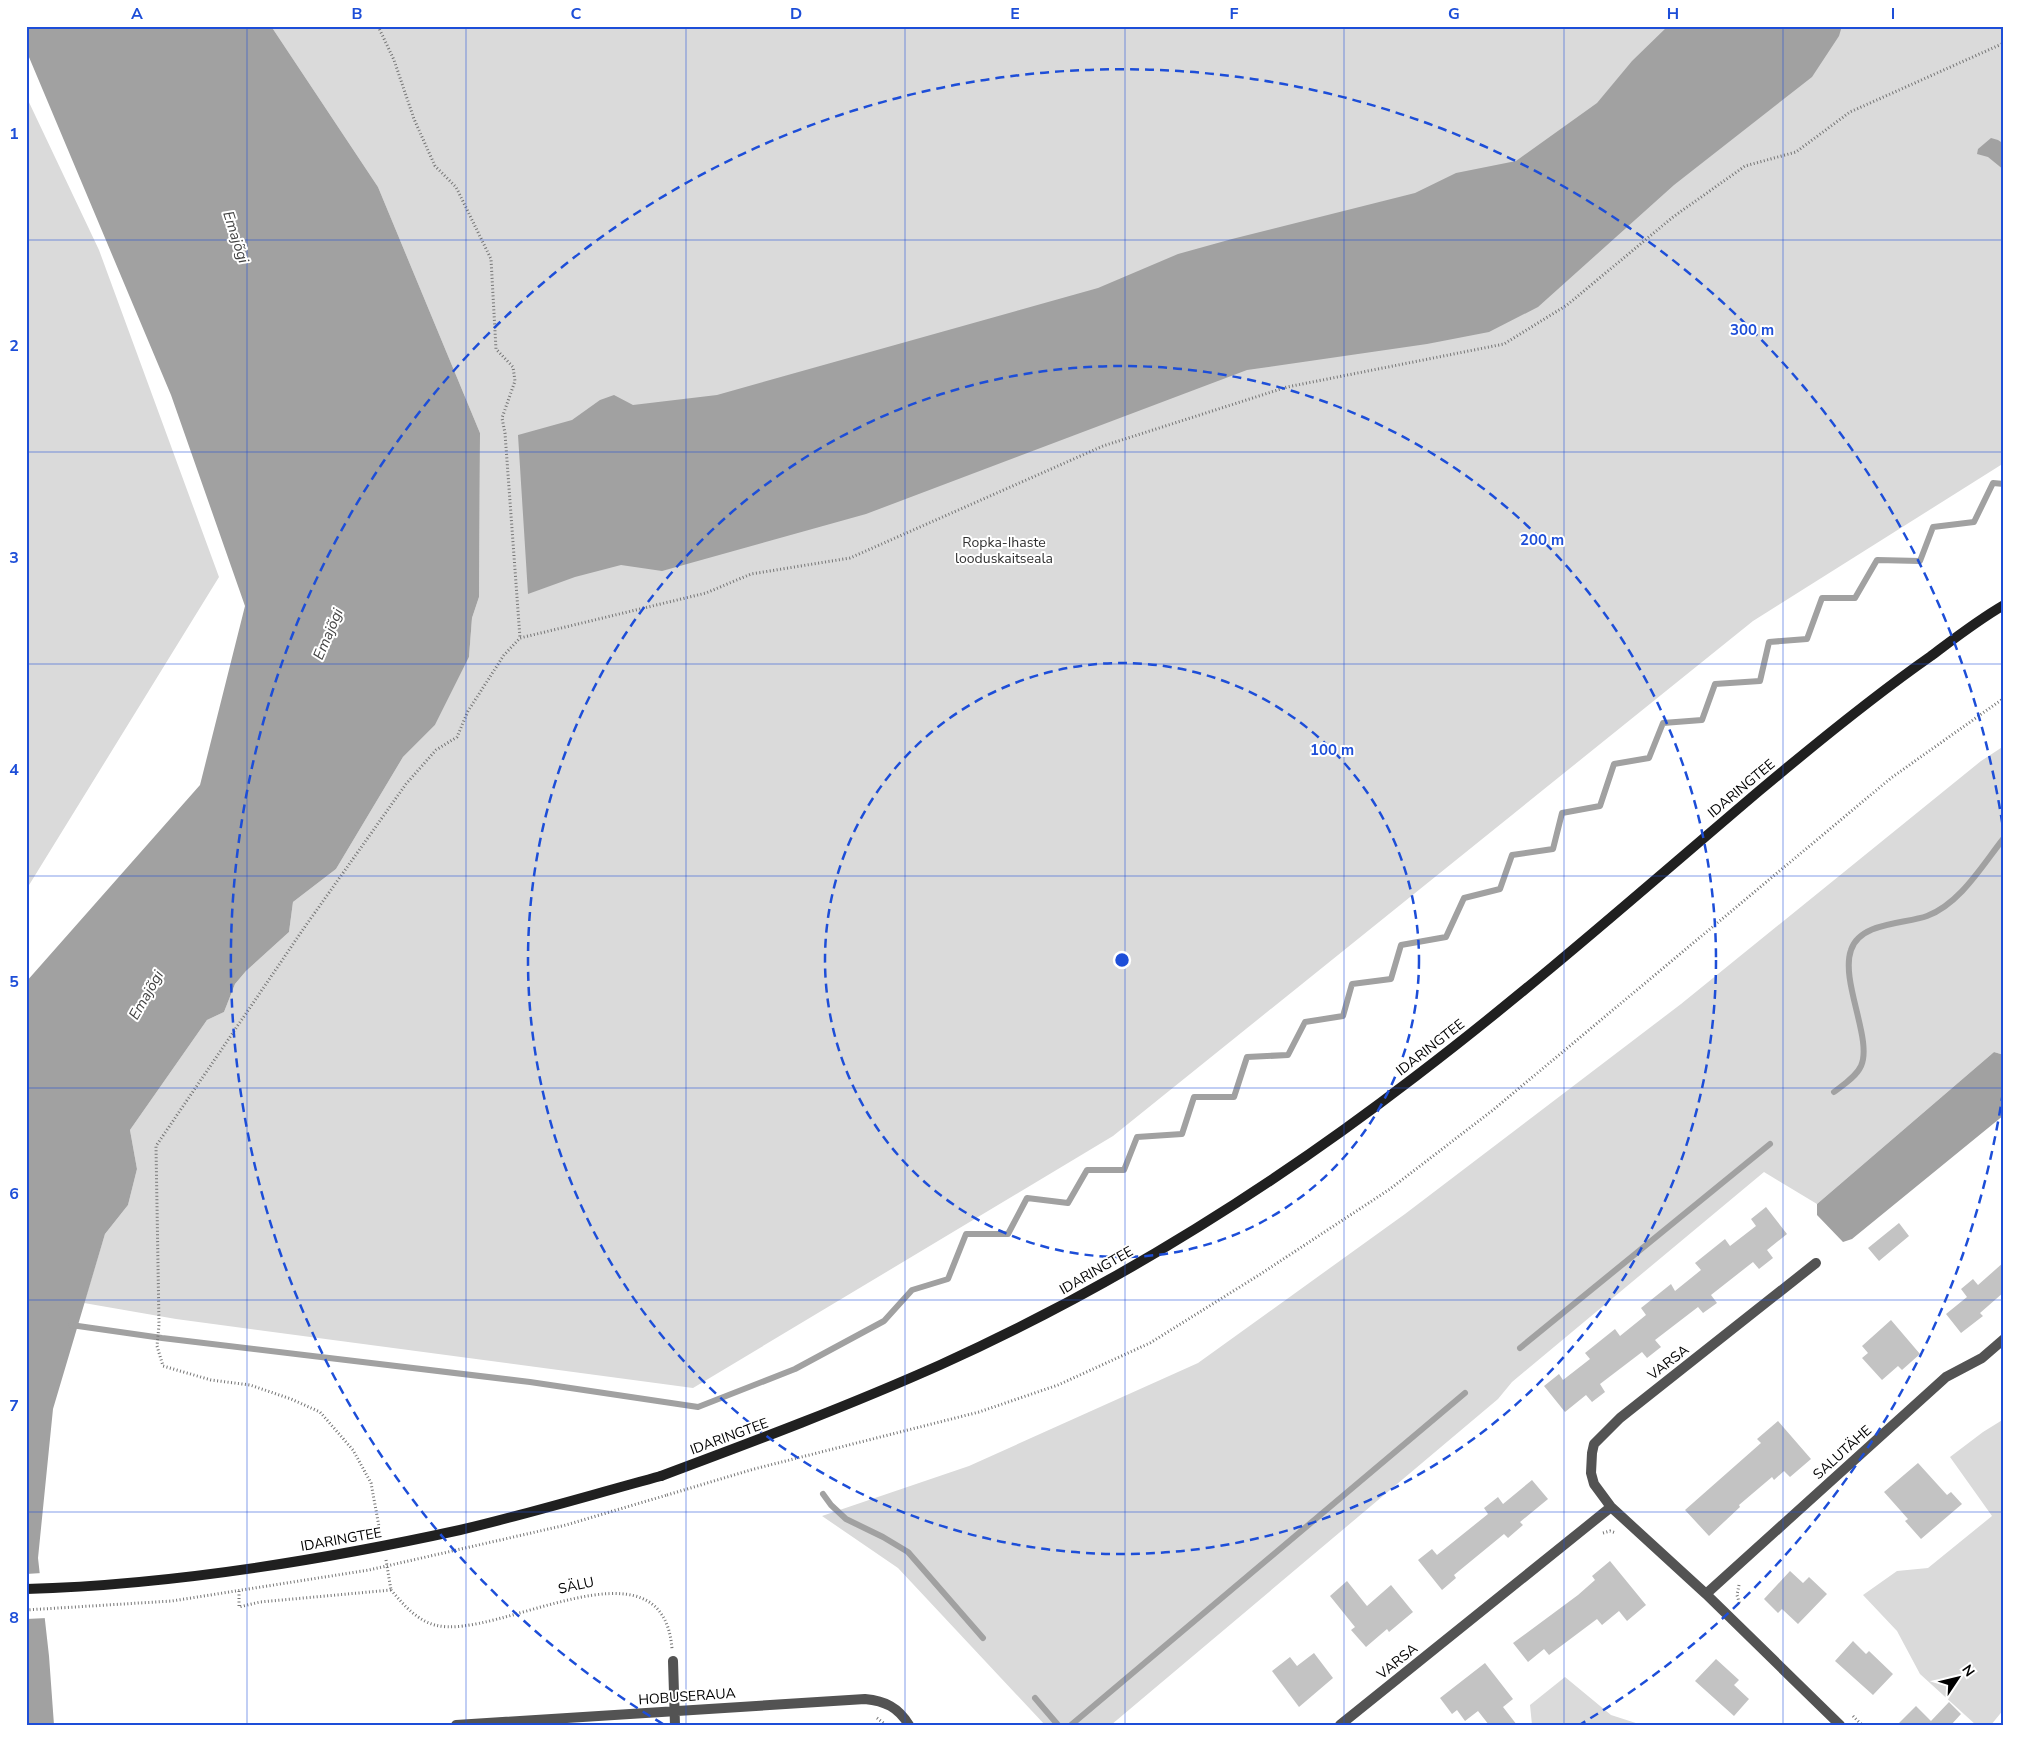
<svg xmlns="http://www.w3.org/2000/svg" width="2030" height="1751" font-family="'Nunito Sans',sans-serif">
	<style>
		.green { fill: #dadada }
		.water { fill: #a1a1a1 }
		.pier { fill: #fff }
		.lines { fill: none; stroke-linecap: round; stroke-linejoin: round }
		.stream { stroke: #a1a1a1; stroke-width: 6 }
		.building { fill: #c3c3c3 }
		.path { stroke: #757575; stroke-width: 3; stroke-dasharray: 1 2.5; stroke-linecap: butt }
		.minor { stroke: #535353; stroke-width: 10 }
		.secondary { stroke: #202020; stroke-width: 10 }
		.path-bridge { stroke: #757575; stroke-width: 3; stroke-dasharray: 1 2.5; stroke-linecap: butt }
		.secondary-bridge { stroke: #202020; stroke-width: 10 }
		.grid { fill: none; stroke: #1d4ed8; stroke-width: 1; stroke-opacity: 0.55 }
		.ring { fill: none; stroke: #1d4ed8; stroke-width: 2.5; stroke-dasharray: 9 6 }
		.labels { text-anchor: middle; stroke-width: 4; stroke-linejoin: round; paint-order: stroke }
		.park-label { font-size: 14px; fill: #313131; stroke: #fff }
		.street-label { font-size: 14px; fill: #000; stroke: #fff }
		.water-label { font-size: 15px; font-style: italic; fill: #424242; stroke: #fff }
		.centre { fill: #1d4ed8; stroke: #fff; stroke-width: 2.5 }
		.ring-label { font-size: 15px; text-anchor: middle; font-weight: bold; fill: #1d4ed8; stroke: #fff; stroke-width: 4; stroke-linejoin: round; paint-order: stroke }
		.neatline { fill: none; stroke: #1d4ed8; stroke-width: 2 }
		.grid-label { font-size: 16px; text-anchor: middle; font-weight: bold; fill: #1d4ed8 }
	</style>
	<rect width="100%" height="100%" fill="#fff"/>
	<path class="green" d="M 271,26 L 2004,26 L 2004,463 L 1753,621 L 1113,1136 L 693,1388 L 176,1319 L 84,1303 L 105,1234 L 128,1205 L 137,1169 L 130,1130 L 207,1020 L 224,1012 L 235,984 L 246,971 L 289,932 L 293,902 L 336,869 L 403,757 L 435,725 L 469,657 L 472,618 L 479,597 L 480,433 L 378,187 Z
		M 26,96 L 99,250 L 219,577 L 26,890 Z
		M 2004,746 L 2004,1055 L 1994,1052 L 1817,1204 L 1764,1172 L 1512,1382 L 1498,1399 L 1111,1725 L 1045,1725 L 898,1568 L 822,1516 L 969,1466 L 1198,1363 L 1405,1214 L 1681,1004 L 1981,761 Z
		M 2004,1419 L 2004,1709 L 1991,1725 L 1976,1725 L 1920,1674 L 1897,1631 L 1863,1595 L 1897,1571 L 1928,1568 L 1992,1516 L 1950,1457 L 1983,1432 Z
		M 1565,1677 L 1611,1715 L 1642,1725 L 1532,1725 L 1530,1705 Z"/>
	<path class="water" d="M 26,26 L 271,26 L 378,187 L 480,433 L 479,597 L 472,618 L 469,657 L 435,725 L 403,757 L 336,869 L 293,902 L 289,932 L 246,971 L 235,984 L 224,1012 L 207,1020 L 130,1130 L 137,1169 L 128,1205 L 105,1234 L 53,1409 L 38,1558 L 49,1656 L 54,1725 L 26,1725 L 26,982 L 200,785 L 245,606 L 171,395 L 26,50 Z
		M 1668,26 L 1842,26 L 1839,36 L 1812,77 L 1674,185 L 1538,307 L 1489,332 L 1427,344 L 1247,370 L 866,514 L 662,571 L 621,565 L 575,577 L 528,594 L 518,435 L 572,420 L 600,400 L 614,395 L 633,405 L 717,395 L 1098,288 L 1178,254 L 1232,239 L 1415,193 L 1456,173 L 1516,161 L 1597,103 L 1632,61 Z
		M 1991,138 L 1998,140 L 2004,144 L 2004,170 L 1988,157 L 1977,154 L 1978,149 Z
		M 1994,1052 L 2004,1055 L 2004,1115 L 1852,1239 L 1843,1242 L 1817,1215 L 1817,1204 Z"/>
	<path class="pier" d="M 42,1573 L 47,1618 L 26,1619 L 26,1574 Z"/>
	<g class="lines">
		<path class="stream" d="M 1834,1092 C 1843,1085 1856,1077 1861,1066 C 1873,1040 1840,981 1851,950 C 1860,922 1905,924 1927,916 C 1961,903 1983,864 2004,838
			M 71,1325 L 162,1338 L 530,1382 L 698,1407 L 795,1369 L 884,1321 L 912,1290 L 948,1279 L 966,1234 L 1008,1234 L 1027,1198 L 1068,1203 L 1087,1170 L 1124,1170 L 1137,1137 L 1182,1134 L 1194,1097 L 1234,1097 L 1247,1057 L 1288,1055 L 1305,1022 L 1343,1016 L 1352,984 L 1391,979 L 1401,945 L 1446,937 L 1464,898 L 1500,889 L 1512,855 L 1553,849 L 1562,813 L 1600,806 L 1614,764 L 1649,758 L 1663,723 L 1702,720 L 1715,684 L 1760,681 L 1769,642 L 1807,639 L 1822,598 L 1855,598 L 1877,560 L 1920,561 L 1933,527 L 1974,522 L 1993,483 L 2004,484
			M 1520,1348 L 1770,1144
			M 823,1494 L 831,1505 L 846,1519 L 883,1537 L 908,1552 L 983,1638
			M 1035,1698 L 1058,1725
			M 1071,1725 L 1465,1393"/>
	</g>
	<path class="building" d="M 1766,1207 L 1787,1234 L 1767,1250 L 1773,1258 L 1759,1269 L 1753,1262 L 1711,1295 L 1717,1303 L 1703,1313 L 1698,1307 L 1655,1340 L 1661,1347 L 1647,1358 L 1642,1352 L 1600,1384 L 1605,1392 L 1592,1402 L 1586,1395 L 1565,1412 L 1544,1386 L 1559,1374 L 1563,1380 L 1590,1359 L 1585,1353 L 1615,1329 L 1620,1336 L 1646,1315 L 1641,1308 L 1671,1284 L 1675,1291 L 1701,1270 L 1695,1263 L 1725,1239 L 1730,1246 L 1756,1226 L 1751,1219 Z
		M 1899,1223 L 1909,1236 L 1879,1261 L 1868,1248 Z
		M 2004,1262 L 2004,1292 L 1980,1313 L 1983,1316 L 1961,1333 L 1946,1314 L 1967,1297 L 1961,1289 L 1973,1279 L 1978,1285 Z
		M 1891,1320 L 1920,1354 L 1902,1370 L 1898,1366 L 1882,1380 L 1862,1358 L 1868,1353 L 1862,1346 Z
		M 1778,1421 L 1811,1459 L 1790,1477 L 1784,1471 L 1774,1480 L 1772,1477 L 1739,1505 L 1740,1507 L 1709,1536 L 1685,1510 L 1761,1443 L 1757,1439 Z
		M 1918,1463 L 1947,1495 L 1951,1492 L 1962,1504 L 1921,1539 L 1905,1521 L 1908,1519 L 1884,1492 Z
		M 1532,1480 L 1548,1499 L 1520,1522 L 1523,1525 L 1508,1538 L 1504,1534 L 1454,1575 L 1456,1578 L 1442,1590 L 1418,1560 L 1432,1549 L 1437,1555 L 1488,1514 L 1484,1508 L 1498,1497 L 1503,1504 Z
		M 1610,1561 L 1646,1605 L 1627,1621 L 1619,1611 L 1602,1625 L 1597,1619 L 1549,1655 L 1544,1649 L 1528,1662 L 1513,1643 L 1578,1595 L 1595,1580 L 1592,1576 Z
		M 1790,1571 L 1803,1583 L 1809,1577 L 1827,1594 L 1798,1624 L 1782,1609 L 1778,1613 L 1764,1599 Z
		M 1347,1581 L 1367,1606 L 1391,1585 L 1413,1612 L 1389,1632 L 1387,1629 L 1366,1647 L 1351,1630 L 1355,1627 L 1330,1596 Z
		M 1853,1641 L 1866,1654 L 1869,1651 L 1893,1674 L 1873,1695 L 1835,1661 Z
		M 1314,1653 L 1333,1678 L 1299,1707 L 1272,1671 L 1290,1657 L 1297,1666 Z
		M 1716,1659 L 1739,1680 L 1734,1685 L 1749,1699 L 1734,1716 L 1695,1681 Z
		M 1485,1663 L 1513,1699 L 1503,1707 L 1517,1725 L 1489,1725 L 1478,1711 L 1465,1721 L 1457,1710 L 1452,1714 L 1440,1698 Z
		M 1949,1702 L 1961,1714 L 1951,1725 L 1897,1725 L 1916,1706 L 1931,1721 Z"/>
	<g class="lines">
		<path class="path" d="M 378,26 L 394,60 L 414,119 L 435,166 L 456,187 L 491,259 L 496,349 L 513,367 L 515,381 L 502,418 L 505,433 L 520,638
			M 667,1495 L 754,1469 L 979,1412 L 1058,1385 L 1150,1343 L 1259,1275 L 1390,1189 L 1493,1110 L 1891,778 L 2004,698
			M 380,1532 L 371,1483 L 353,1450 L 320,1412 L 291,1399 L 250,1385 L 211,1380 L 163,1366 L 157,1346 L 159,1325 L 156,1146 L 304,928 L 406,784 L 436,750 L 457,737 L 468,711 L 504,655 L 520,638 L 706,593 L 751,574 L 850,558 L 1103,446 L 1287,387 L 1504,344 L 1567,305 L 1673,217 L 1745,166 L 1796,152 L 1850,112 L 2004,43
			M 1603,1533 L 1610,1531 L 1616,1533
			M 386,1560 L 391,1590
			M 1739,1585 L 1737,1595 L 1740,1605
			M 391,1590 C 403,1604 416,1620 435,1625 C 497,1642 663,1530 672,1649
			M 239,1591 L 239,1607 L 260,1602 L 391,1590
			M 1853,1716 L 1862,1725
			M 877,1718 L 886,1725"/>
		<path class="minor" d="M 1611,1507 L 1594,1484 L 1591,1473 L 1592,1453 L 1594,1444 L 1620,1418 L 1816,1263
			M 1706,1594 L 1946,1377 L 1982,1358 L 2004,1339
			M 673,1661 L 675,1725
			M 456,1725 L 865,1699 C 885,1701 898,1707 909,1725
			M 1340,1725 L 1611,1507 L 1706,1594 L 1840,1725"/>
		<path class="secondary" d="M 661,1476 C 755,1441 848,1406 940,1365 C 1109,1289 1269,1189 1416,1076 C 1534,986 1646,887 1759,791 C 1815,744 1871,698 1931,656 C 1955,638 1978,620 2004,605"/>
		<path class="path-bridge" d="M 26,1610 L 172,1601 L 369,1570 L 566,1525 L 667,1495"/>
		<path class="secondary-bridge" d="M 26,1589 C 172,1585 318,1561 460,1530 C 528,1514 594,1494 661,1476"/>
	</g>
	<path class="grid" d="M 247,26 L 247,1725M 466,26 L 466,1725M 686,26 L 686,1725M 905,26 L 905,1725M 1125,26 L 1125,1725M 1344,26 L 1344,1725M 1564,26 L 1564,1725M 1783,26 L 1783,1725M 26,240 L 2004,240M 26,452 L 2004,452M 26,664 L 2004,664M 26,876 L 2004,876M 26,1088 L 2004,1088M 26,1300 L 2004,1300M 26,1512 L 2004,1512"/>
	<g class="ring">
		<circle cx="1122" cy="960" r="297"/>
		<circle cx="1122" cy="960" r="594"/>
		<path d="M2003 1092A891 891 0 0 1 1581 1724M663 1724A891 891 0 1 1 2003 828"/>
	</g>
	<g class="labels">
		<g class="park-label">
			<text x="1004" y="547">Ropka-Ihaste<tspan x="1004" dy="16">looduskaitseala</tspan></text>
		</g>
		<g class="street-label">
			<text transform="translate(1741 788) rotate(-40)" y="5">IDARINGTEE</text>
			<text transform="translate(1430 1047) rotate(-38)" y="5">IDARINGTEE</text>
			<text transform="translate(1096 1270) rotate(-30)" y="5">IDARINGTEE</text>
			<text transform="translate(1668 1362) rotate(-38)" y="5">VARSA</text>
			<text transform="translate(729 1436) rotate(-20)" y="5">IDARINGTEE</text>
			<text transform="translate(1842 1452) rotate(-42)" y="5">SALUTÄHE</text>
			<text transform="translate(341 1539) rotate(-10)" y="5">IDARINGTEE</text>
			<text transform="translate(576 1585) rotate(-12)" y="5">SÄLU</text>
			<text transform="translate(1397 1661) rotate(-39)" y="5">VARSA</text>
			<text transform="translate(687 1696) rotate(-4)" y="5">HOBUSERAUA</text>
		</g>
		<g class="water-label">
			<text transform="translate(236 237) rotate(72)" y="5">Emajõgi</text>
			<text transform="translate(328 634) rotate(-67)" y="5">Emajõgi</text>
			<text transform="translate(146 995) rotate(-60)" y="5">Emajõgi</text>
		</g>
	</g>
	<circle cx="1122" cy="960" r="8" class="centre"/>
	<g class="ring-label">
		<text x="1752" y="335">300 m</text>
		<text x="1542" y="545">200 m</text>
		<text x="1332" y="755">100 m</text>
	</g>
	<rect width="2030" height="1751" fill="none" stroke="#ffffff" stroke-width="55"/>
	<g transform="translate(1958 1678) rotate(55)" stroke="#ffffff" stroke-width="4" paint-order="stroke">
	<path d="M0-4L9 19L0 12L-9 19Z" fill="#000000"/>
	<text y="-8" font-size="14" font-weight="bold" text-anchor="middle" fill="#000000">N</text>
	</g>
	<rect x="28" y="28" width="1974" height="1696" class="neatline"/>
	<g class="grid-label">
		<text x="137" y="19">A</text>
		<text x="357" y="19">B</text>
		<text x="576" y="19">C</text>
		<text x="796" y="19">D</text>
		<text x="1015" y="19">E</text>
		<text x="1234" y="19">F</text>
		<text x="1454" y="19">G</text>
		<text x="1673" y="19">H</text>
		<text x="1893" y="19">I</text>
		<text x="14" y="139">1</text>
		<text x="14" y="351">2</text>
		<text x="14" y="563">3</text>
		<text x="14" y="775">4</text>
		<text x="14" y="987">5</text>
		<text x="14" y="1199">6</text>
		<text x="14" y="1411">7</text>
		<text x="14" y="1623">8</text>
	</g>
</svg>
